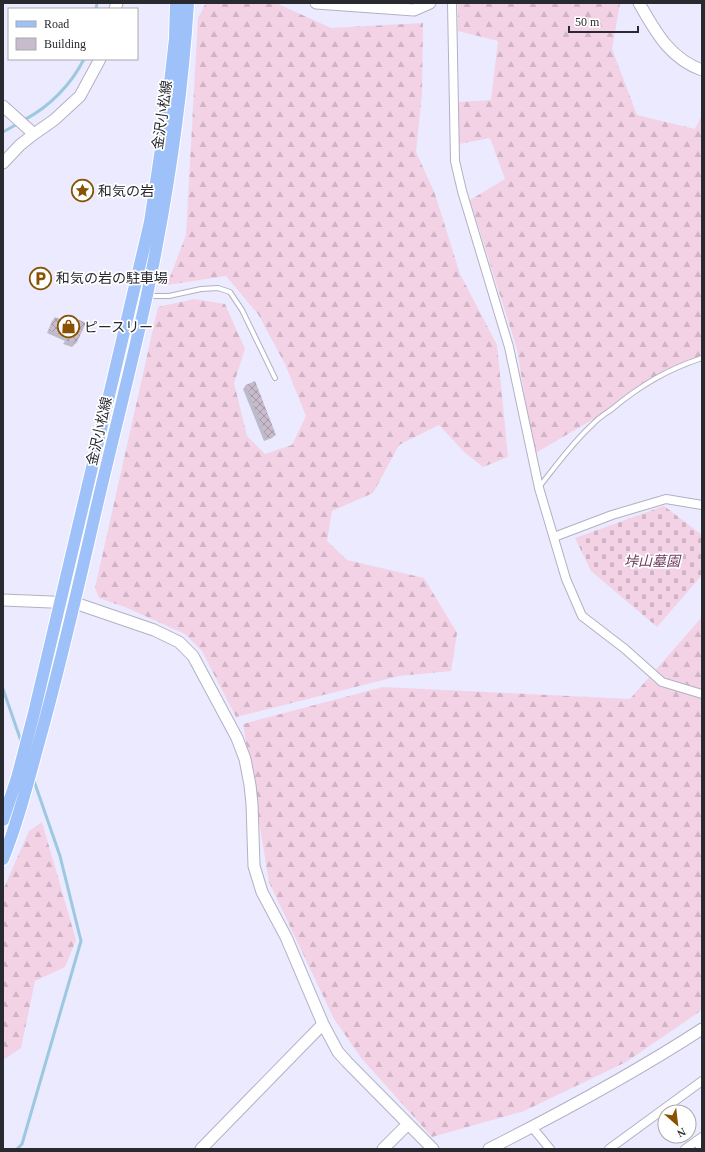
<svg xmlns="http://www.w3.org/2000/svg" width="705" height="1152" font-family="'Times New Roman','Noto Sans JP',serif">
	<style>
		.forest { fill: url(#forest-firs) }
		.cemetery { fill: url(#cemetery-stones) }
		.shadow { fill: #0003 }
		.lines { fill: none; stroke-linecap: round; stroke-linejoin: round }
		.stream { stroke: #9cc8e0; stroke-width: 3 }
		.building { fill: url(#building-cross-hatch) }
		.lane-casing { stroke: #b2b1c4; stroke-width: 6 }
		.street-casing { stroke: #b2b1c4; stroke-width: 10 }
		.secondary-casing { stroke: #b2b1c4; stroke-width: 13 }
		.primary-casing { stroke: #fff; stroke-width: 14 }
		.lane { stroke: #fff; stroke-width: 4 }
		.street { stroke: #fff; stroke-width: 8 }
		.secondary { stroke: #fff; stroke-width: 11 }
		.primary { stroke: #9fc1fa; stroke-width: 12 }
		.labels { text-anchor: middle; stroke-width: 3.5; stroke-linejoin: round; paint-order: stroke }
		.street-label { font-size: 14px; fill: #292930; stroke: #fff }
		.poi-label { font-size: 14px; fill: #292930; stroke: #fff; text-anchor: start }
		.park-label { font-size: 14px; font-style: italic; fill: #6d385a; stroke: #fff }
	</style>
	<defs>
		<pattern id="forest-firs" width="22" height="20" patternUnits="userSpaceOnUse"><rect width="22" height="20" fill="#f3d2e5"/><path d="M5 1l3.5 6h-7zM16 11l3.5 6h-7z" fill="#d0b4c5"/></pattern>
		<pattern id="cemetery-stones" width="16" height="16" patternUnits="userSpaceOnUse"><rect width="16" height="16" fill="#f3d2e5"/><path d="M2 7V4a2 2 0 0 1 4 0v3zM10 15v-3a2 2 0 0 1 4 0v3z" fill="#d0b4c5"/></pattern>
		<pattern id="building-cross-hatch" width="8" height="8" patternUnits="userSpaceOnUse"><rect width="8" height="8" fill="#c7bbcc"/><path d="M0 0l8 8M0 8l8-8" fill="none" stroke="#a298a6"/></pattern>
	</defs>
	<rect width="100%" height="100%" fill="#ebeafe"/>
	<path class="forest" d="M 206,3 L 276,3 L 331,28 L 423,23 L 422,93 L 416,152 L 435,194 L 460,274 L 497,345 L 508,457 L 483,467 L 464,452 L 439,425 L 399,445 L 373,493 L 332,511 L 327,541 L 347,560 L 424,578 L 457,633 L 451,671 L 399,676 L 236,717 L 202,651 L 185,634 L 125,607 L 99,598 L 95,588 L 158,307 L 194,299 L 225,304 L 245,349 L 234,383 L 247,436 L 265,454 L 292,445 L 306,416 L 285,364 L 258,314 L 226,276 L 167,285 L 186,235 L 198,18 Z
		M 458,3 L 620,3 L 612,49 L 637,115 L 695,129 L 702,115 L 702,355 L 534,454 L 517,349 L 470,200 L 505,179 L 490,138 L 459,144 L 459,102 L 491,100 L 498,41 L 458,31 Z
		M 702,617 L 702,1010 L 626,1062 L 524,1111 L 432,1137 L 362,1059 L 334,1019 L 269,882 L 243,724 L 383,687 L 630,699 Z
		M 42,822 L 76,940 L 65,967 L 35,981 L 21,1048 L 3,1060 L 3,890 L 29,831 Z"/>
	<path class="cemetery" d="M 664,506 L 702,535 L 702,575 L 657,627 L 591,571 L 575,538 Z"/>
	<path class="shadow" d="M 68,317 L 85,324 L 75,344 L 72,347 L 63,344 L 65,341 L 47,333 L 52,321 L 55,318 L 64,322 Z
		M 246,385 L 275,435 L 272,438 L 264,441 L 243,389 Z"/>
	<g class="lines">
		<path class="stream" d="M 96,9 L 97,3
			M 24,120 C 49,107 71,85 84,59
			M 3,132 L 19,123
			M 3,689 L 22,744
			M 17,1149 L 22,1144 L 81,941 L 60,856 L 33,778"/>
	</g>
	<path class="building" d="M 68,315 L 86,323 L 76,344 L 66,340 L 67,338 L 49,330 L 55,317 L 65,321 Z
		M 255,381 L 276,435 L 267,439 L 246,385 Z"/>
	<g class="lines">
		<defs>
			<path id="lane" d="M 149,296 L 169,296 L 201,289 L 218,288 L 230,292 L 242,310 L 275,378
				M 539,487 C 556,466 572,443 593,424 C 598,418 605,414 612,409 C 641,385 666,370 702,358"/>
			<path id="street" d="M 452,3 L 455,161 L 462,191 L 509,347 L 539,488 L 566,579 L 582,616 L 625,649 L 662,682 L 702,694
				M 554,537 L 612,515 L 666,499 L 702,505
				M 532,1127 L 550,1149
				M 696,1141 L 702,1149
				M 609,1149 L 702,1081
				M 685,1149 L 702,1137"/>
			<path id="secondary" d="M 316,3 L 414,10 L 430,3
				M 639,3 C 656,32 669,58 702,70
				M 115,9 L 117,3
				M 3,106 L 34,134 L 54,120 L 80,96 L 100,59
				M 3,163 L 20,145 L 34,134
				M 3,600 L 75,603 L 154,630 L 179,642 L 193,656 L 237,738 L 245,759 L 250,785 L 252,804 L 254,866 L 262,892 L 286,937 L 323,1024 L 338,1052 L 347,1062 L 433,1149
				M 201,1149 L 323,1024
				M 383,1149 L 408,1124
				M 489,1149 C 562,1112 633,1074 702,1029"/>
			<path id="primary" d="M 3,820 L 17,778 L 34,713 L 150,222 L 167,109 L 175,39 L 176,3
				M 3,859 C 17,824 27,786 37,749 C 59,671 77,593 95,514 C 112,441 131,368 147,295 C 167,199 182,101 188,3"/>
		</defs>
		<use href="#lane" class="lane-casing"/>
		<use href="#street" class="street-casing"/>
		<use href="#secondary" class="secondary-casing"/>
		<use href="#primary" class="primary-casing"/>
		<use href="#lane" class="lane"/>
		<use href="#street" class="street"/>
		<use href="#secondary" class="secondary"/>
		<use href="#primary" class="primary"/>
	</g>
	<defs>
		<symbol id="sight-ring" viewBox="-11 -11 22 22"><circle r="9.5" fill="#fff" stroke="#895203" stroke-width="1.5"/><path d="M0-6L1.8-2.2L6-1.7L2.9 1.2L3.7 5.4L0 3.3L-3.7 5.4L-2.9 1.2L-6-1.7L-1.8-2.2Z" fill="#895203"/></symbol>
		<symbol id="parking-ring" viewBox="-11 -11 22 22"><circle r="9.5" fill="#fff" stroke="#895203" stroke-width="1.5"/><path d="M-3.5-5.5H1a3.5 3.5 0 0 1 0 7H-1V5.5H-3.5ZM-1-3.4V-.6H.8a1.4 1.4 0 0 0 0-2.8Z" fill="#895203"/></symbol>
		<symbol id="shop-ring" viewBox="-11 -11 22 22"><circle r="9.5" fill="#fff" stroke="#895203" stroke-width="1.5"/><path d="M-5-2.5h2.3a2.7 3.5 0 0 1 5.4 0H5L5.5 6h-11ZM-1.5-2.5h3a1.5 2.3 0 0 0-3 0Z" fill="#895203"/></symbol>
	</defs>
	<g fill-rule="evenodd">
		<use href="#sight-ring" x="70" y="178" width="25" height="25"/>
		<use href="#parking-ring" x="28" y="266" width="25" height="25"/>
		<use href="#shop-ring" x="56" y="314" width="25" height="25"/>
	</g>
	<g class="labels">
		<g class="street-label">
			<text transform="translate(162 115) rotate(-82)" y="5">金沢小松線</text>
			<text transform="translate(99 431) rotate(-77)" y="5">金沢小松線</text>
		</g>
		<g class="poi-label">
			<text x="98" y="196">和気の岩</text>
			<text x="56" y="283">和気の岩の駐車場</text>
			<text x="84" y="332">ピースリー</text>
		</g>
		<g class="park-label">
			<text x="652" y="566">垰山墓園</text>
		</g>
	</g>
	<rect width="705" height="1152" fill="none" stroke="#292930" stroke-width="8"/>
	<rect x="8" y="8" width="130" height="52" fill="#ffffff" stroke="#a9a9ac"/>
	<rect x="16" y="21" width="20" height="6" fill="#9fc1fa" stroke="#a9a9ac"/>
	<text x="44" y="28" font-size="12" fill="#292930">Road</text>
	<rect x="16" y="38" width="20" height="12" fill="#c7bbcc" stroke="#a9a9ac"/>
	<text x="44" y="48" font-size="12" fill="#292930">Building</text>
	<g transform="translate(677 1124) rotate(152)"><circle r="19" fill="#ffffff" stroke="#a9a9ac"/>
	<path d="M0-3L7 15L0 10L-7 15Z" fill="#895203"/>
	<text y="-6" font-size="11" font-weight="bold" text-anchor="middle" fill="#292930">N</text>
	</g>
	<path d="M569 26v6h69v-6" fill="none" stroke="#292930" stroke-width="2"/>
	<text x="575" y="26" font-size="12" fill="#292930" stroke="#ffffff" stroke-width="3" paint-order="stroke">50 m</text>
</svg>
